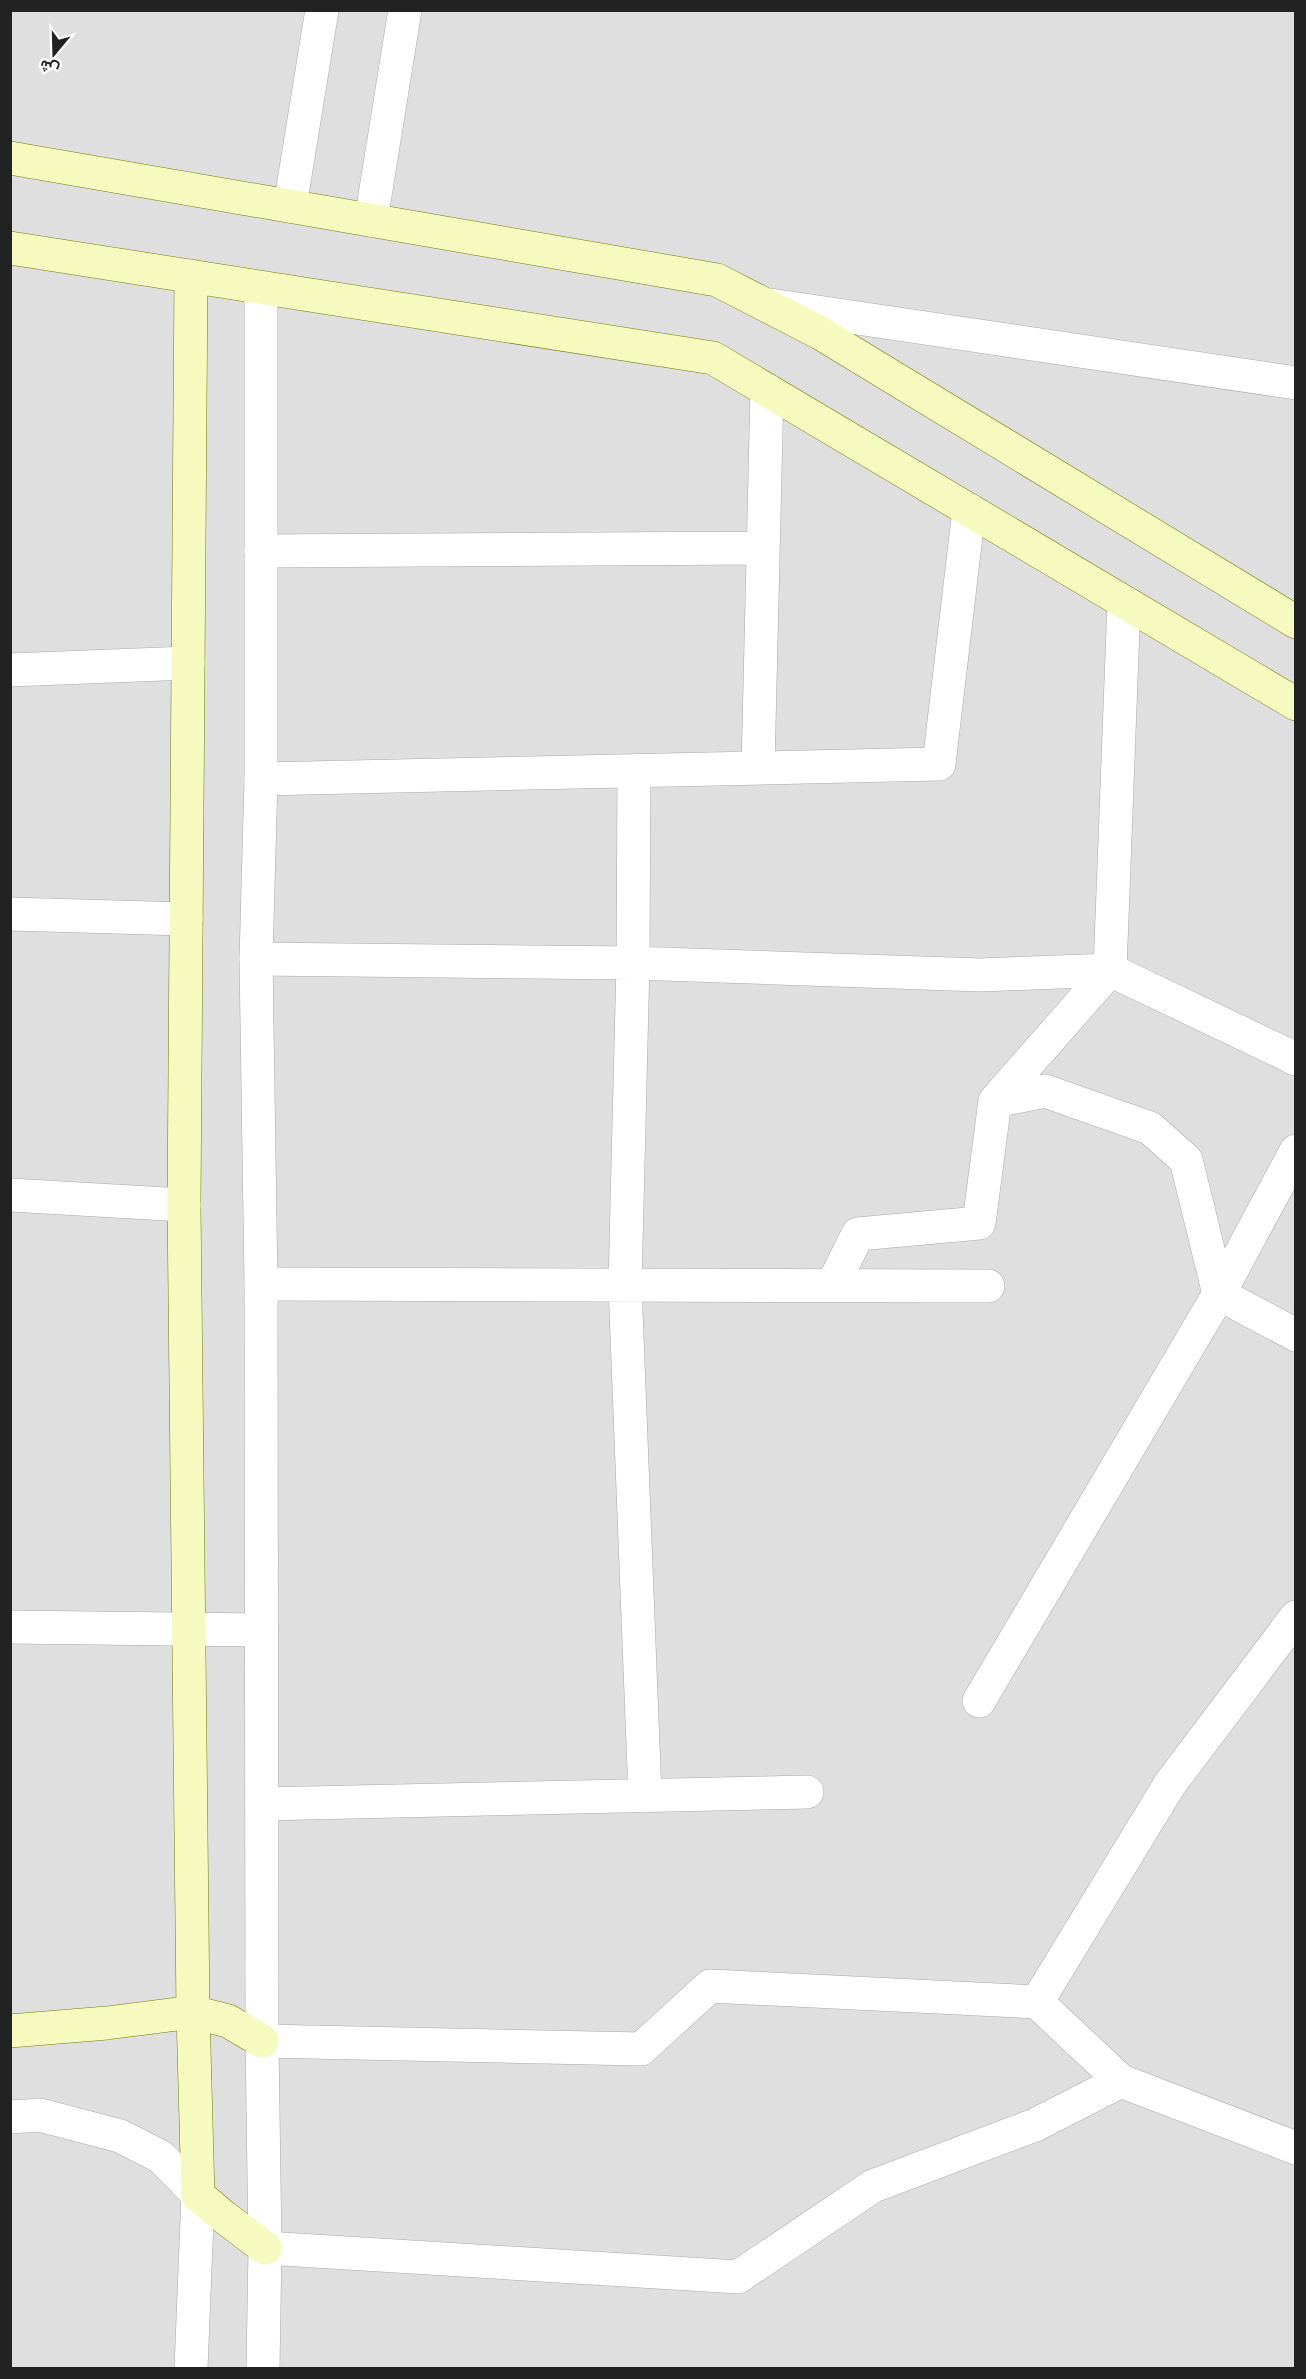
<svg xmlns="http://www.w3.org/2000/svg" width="1306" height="2379" font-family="'Space Grotesk',Vazirmatn,sans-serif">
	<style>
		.residential { fill: #e0dfdf }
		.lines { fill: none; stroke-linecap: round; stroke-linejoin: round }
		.minor-casing { stroke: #a9a9a9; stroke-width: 34 }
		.tertiary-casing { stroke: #a9a9a9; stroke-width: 34 }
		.secondary-casing { stroke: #707d05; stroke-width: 34 }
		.minor { stroke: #fff; stroke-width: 33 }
		.tertiary { stroke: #fff; stroke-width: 33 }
		.secondary { stroke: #f7fabf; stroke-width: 33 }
	</style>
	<rect width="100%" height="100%" fill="#f2efe9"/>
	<path class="residential" d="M 11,11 L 1295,11 L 1295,2368 L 11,2368 Z"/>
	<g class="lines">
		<defs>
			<path id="minor" d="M 290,206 L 322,10
				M 371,220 L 405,10
				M 770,305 L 1296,383
				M 261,551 L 763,548
				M 10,670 L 188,663
				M 758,768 L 767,390
				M 634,771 L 633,963 L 625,1285 L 645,1796
				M 261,779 L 939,764 L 969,510
				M 10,914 L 186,919
				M 256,959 L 633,963 L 980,975 L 1110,970 L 1296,1059
				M 995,1101 L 1045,1091 L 1150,1128 L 1186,1160 L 1219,1294 L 1296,1335
				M 10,1195 L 184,1205
				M 261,1284 L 988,1286
				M 832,1286 L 858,1234 L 979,1223 L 995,1101 L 1110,970 L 1124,602
				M 10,1627 L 261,1630
				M 979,1701 L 1219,1294 L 1296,1151
				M 262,1804 L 807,1792
				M 1037,2002 L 1170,1784 L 1296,1617
				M 262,2041 L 641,2049 L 710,1986 L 1037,2002 L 1121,2081
				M 265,2248 L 738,2277 L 873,2186 L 1035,2125 L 1121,2081 L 1296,2148"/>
			<path id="tertiary" d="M 261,288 L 261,779 L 256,959 L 261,1284 L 262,2041 L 265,2248 L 263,2368
				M 10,2117 L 40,2115 L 120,2136 L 161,2157 L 198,2195 L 191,2368"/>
			<path id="secondary" d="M 10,158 L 717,280 L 820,333 L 1296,622
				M 10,248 L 713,358 L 1296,704
				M 10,2031 L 107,2023 L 193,2012 L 184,1205 L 191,276
				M 262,2041 L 228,2021 L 193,2012 L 198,2195 L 224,2217 L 265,2248"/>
		</defs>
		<use href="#minor" class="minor-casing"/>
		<use href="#tertiary" class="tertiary-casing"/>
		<use href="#secondary" class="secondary-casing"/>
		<use href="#minor" class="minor"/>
		<use href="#tertiary" class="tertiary"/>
		<use href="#secondary" class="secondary"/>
	</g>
	<rect width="1306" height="2379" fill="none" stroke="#222222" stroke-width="24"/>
	<g transform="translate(54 54) rotate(199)" stroke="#ffffff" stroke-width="4.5" paint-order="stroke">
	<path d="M0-4.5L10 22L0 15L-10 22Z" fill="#222222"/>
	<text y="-9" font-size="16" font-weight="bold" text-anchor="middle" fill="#222222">ش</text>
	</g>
</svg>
